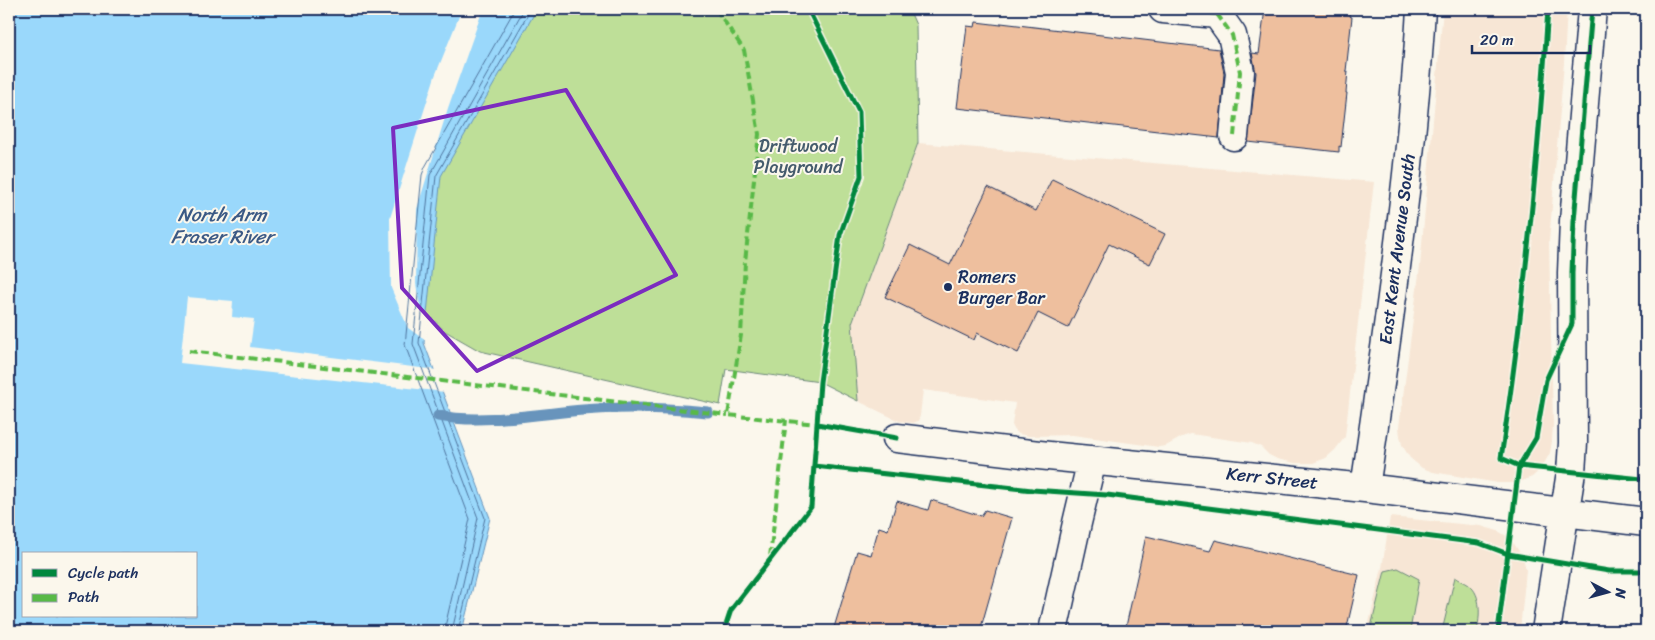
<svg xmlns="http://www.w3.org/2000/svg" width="1655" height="640" font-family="Sriracha,sans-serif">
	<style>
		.built { fill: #f7e6d5 }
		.green { fill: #bedf98; stroke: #6c877b }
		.water { fill: #9ad8fb; stroke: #6794bc; fill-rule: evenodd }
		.pier { fill: #fbf7ec }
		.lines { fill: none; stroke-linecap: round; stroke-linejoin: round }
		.shore { stroke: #4e739d; stroke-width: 1 }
		.stream { stroke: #6794bc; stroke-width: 11 }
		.building { fill: #eebf9e; stroke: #1b2f5e }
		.minor-casing { stroke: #1b2f5e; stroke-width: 31 }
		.minor { stroke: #fbf7ec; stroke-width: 28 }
		.quiet { stroke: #58b947; stroke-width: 4; stroke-dasharray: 8 4; stroke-linecap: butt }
		.cycleway-casing { stroke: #fbf7ec; stroke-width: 8 }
		.cycleway { stroke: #00873e; stroke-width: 5 }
		.marked { fill: none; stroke: #7b2cbf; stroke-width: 4; stroke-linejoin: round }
		.poi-dot { fill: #1b2f5e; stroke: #fbf7ec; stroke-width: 2 }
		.labels { text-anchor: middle; stroke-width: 4; stroke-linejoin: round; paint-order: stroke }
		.park-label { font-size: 18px; fill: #445b6c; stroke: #fbf7ec }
		.street-label { font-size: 18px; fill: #1b2f5e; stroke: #fbf7ec }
		.poi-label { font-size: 18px; fill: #1b2f5e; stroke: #fbf7ec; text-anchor: start }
		.water-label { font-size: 19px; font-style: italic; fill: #3b5985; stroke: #fbf7ec }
	</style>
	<rect width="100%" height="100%" fill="#fbf7ec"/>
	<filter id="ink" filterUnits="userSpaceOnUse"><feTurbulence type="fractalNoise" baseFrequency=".02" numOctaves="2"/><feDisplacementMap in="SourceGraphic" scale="10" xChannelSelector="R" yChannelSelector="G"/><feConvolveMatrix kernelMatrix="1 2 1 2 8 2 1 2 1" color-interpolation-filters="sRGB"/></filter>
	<g filter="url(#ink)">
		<path class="built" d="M 1443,9 L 1567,9 L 1564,63 L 1549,242 L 1553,424 L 1552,441 L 1550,453 L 1541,469 L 1532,477 L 1517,483 L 1498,483 L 1433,472 L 1422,468 L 1410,458 L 1402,445 L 1400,436 L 1399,427 L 1420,266 Z
			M 918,143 L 1374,182 L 1345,437 L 1335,450 L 1326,458 L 1313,463 L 1295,463 L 1277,459 L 1269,455 L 1261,447 L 1252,443 L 1191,434 L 1182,437 L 1166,446 L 1159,447 L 1073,435 L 1029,436 L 1019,434 L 1015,431 L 1012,425 L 1015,403 L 923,390 L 920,416 L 918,421 L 913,423 L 899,421 L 858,401 L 852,323 Z
			M 1390,517 L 1481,526 L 1498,531 L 1510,538 L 1523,557 L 1526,570 L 1520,631 L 1367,631 L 1382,568 Z"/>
		<path class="green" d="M 483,9 L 909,9 L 916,25 L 918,143 L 852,323 L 858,401 L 820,382 L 726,369 L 720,405 L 480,351 L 445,331 L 420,307 L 417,209 Z
			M 1398,568 L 1419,579 L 1410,631 L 1370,631 L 1385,571 Z
			M 1455,577 C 1459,580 1465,582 1469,585 C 1482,595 1480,617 1477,631 L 1442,631 Z"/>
		<path class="water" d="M 9,9 L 537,9 L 441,176 L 424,343 L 490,518 L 462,631 L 9,631 ZM 24,554 L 196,554 L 196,616 L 24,616 Z"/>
		<path class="pier" d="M 462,9 L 483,9 L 448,108 L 417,209 L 416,284 L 420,307 L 429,316 L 426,341 L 408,328 L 391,288 L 390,218 L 435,76 Z
			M 187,297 L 233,301 L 232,317 L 254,319 L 250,347 L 437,370 L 445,392 L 180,363 Z"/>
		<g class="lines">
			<path class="shore" d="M 444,631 L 470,519 L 405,345 L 422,175 L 425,167 L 515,9
				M 452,631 L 478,518 L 413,344 L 430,175 L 524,9
				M 458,631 L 485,518 L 419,343 L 436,176 L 531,9"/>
			<path class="stream" d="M 438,416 C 483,424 537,414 583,410 C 625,406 666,408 708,412"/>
		</g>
		<path class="building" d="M 1265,9 L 1350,9 L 1349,16 L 1352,17 L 1346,71 L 1348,71 L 1346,93 L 1347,93 L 1341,147 L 1339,146 L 1339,152 L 1248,142 L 1256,73 L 1252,53 L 1259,54 Z
			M 976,22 L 1001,25 L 1001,23 L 1219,49 L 1224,73 L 1219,138 L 957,108 L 967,26 L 975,27 Z
			M 1052,179 L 1165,234 L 1150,264 L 1109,244 L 1068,328 L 1038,313 L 1018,353 L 977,333 L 974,340 L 885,297 L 910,245 L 950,265 L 988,187 L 1036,211 Z
			M 931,500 L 981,516 L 985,510 L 1012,518 L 980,631 L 833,631 L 857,551 L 871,555 L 879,527 L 888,530 L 897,501 L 928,510 Z
			M 1146,536 L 1210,551 L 1215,540 L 1359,575 L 1346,631 L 1125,631 Z"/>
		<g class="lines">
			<defs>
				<path id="minor" d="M 1163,9 L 1217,14 L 1221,9
					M 1217,14 L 1232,35 L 1240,72 L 1234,136
					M 897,438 L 1039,455 L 1365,488 L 1646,522
					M 1365,488 C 1388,329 1412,169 1421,9
					M 1053,631 L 1077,523 L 1092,460
					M 1546,631 L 1571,472 L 1573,443 L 1572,273 L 1574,221 L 1592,9"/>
			</defs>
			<use href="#minor" class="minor-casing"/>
			<use href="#minor" class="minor"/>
			<path class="quiet" d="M 716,9 L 744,50 L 759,134 L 745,262 L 741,335 L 728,415 L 817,424
				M 1163,9 L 1217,14 L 1221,9
				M 1217,14 L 1232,35 L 1240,72 L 1234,136
				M 189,351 L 728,415
				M 770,557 L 786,420"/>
			<defs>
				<path id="cycleway" d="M 1548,9 C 1538,159 1524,309 1501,458 L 1519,466 L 1642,479 L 1646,482
					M 817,424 L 897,438
					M 814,466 L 1032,490 L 1107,495 L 1479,543 L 1508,554 L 1609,571 L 1646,571
					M 724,631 L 731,610 L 811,507 L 820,382 L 840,235 L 861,176 L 859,112 L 808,9
					M 1498,631 L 1519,466 L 1536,438 L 1546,380 L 1572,324 L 1572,273 L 1574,221 L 1592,9"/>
			</defs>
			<use href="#cycleway" class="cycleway-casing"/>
			<use href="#cycleway" class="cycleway"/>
		</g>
	</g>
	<path class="marked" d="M 566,90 L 676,275 L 477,371 L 402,288 L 393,128 Z"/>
	<circle class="poi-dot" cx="948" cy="287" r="5"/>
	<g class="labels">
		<g class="park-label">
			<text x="798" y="152">Driftwood<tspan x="798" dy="21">Playground</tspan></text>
		</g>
		<g class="street-label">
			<text transform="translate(1397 249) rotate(-83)" y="6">East Kent Avenue South</text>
			<text transform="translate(1272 478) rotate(6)" y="6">Kerr Street</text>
		</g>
		<g class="poi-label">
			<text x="958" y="283">Romers<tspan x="958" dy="21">Burger Bar</tspan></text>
		</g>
		<g class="water-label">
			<text x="222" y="221">North Arm<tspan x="222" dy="22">Fraser River</tspan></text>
		</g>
	</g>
	<rect width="1655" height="640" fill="none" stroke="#fbf7ec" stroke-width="30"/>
	<rect x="15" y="15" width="1625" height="610" fill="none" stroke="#1b2f5e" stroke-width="2" filter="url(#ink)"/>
	<rect x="22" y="552" width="175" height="65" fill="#fbf7ec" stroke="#a1a7b3"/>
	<rect x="32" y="569" width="25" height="8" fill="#00873e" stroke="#a1a7b3"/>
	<text x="68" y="578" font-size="15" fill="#1b2f5e">Cycle path</text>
	<rect x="32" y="594" width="25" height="8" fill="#58b947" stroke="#a1a7b3"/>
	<text x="68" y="602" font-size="15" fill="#1b2f5e">Path</text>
	<g transform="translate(1608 592) rotate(96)" stroke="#fbf7ec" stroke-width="4" paint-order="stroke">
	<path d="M0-4L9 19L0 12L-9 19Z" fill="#1b2f5e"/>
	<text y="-8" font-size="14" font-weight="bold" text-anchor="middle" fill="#1b2f5e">N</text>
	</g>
	<path d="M1472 45v8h118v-8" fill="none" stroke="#1b2f5e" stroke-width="2.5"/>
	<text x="1480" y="45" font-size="15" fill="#1b2f5e" stroke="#fbf7ec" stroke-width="4" paint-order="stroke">20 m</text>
</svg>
